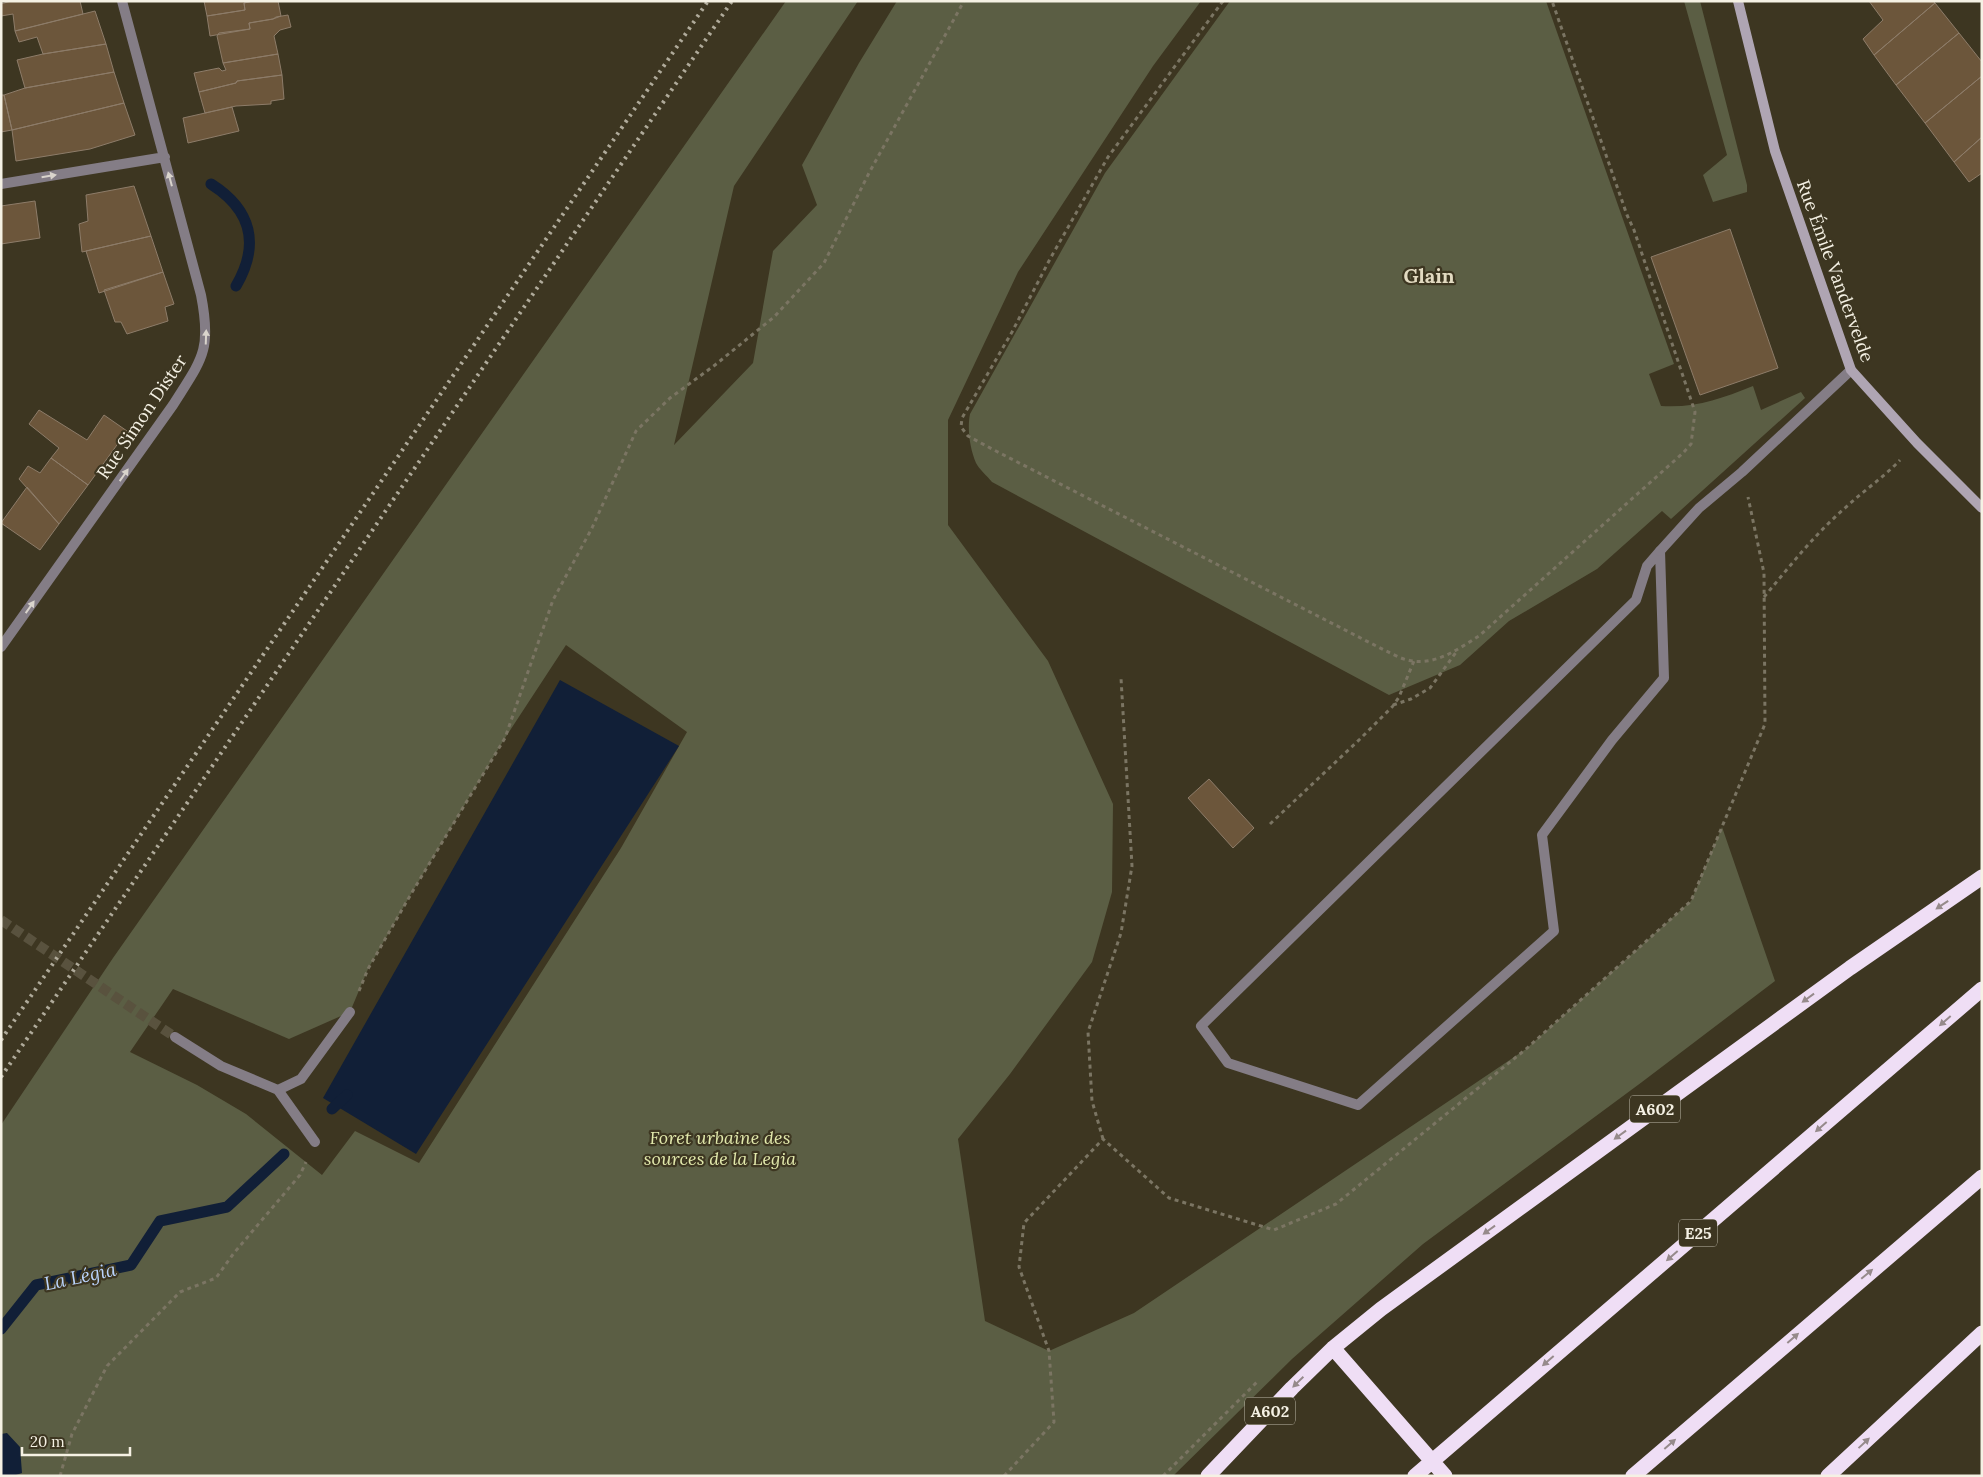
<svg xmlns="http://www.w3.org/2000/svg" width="1983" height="1477" font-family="Lora,serif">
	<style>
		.green { fill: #5b5e44; fill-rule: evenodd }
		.water { fill: #111f37 }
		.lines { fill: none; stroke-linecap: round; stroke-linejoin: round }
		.stream { stroke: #111f37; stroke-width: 11 }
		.building { fill: #6c563b; stroke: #8d7c69 }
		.minor-tunnel { stroke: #59523e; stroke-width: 10; stroke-dasharray: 10 5; stroke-linecap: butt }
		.path { stroke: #7b7563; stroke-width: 3; stroke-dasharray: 4 4; stroke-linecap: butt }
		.service { stroke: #847d86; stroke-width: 10 }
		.minor { stroke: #847d86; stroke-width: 10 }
		.secondary { stroke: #afa5b3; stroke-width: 10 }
		.motorway { stroke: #efdef5; stroke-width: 15 }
		.rail { stroke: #b0ab9b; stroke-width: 4; stroke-dasharray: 2.5 5; stroke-linecap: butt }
		.oneway { fill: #d9d4cc }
		.oneway2 { fill: #968a8b }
		.labels { text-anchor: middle; stroke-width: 4.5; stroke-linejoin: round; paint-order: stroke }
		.shield { fill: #3d3621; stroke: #beb9aa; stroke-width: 1 }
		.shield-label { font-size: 16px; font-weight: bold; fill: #f5f1e4 }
		.street-label { font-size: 18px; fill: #f5f1e4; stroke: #3d3621 }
		.park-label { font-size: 18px; font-style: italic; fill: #e2e9ac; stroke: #3d3621 }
		.water-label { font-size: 19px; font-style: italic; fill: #bad4fd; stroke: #3d3621 }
		.quarter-label { font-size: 20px; font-weight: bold; fill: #e2dac1; stroke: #3d3621 }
	</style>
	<rect width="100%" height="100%" fill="#3d3621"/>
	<path class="green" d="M 786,1 L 858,1 L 734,186 L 674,445 L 753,363 L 773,251 L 817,205 L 802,165 L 859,63 L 897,1 L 1201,1 L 1153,66 L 1018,272 L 948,420 L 948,525 L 1048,661 L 1113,804 L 1112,892 L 1092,962 L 1010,1074 L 958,1139 L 985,1321 L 1049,1351 L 1134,1313 L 1526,1049 L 1691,901 L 1722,827 L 1775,981 L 1642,1082 L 1423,1244 L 1292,1359 L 1173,1476 L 1,1476 L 1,1125 L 113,958 ZM 566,645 L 687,732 L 621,848 L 419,1163 L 355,1131 L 322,1175 L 246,1114 L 197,1085 L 130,1052 L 173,989 L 289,1039 L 350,1012 L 368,969 L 411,894 L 505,738 Z
		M 1230,1 L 1546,1 L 1674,364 L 1649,374 L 1661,406 C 1697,408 1720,399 1753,386 L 1761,410 L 1801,392 L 1805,398 L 1671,519 L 1662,511 L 1597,569 L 1509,621 L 1460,665 L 1389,695 L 992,482 C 987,476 979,469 976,463 C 970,449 967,429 970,414 L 1105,173 Z
		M 1684,1 L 1700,1 L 1747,185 L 1747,192 L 1713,202 L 1703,175 L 1727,155 Z"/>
	<path class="water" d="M 560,680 L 679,746 L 416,1154 L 323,1098 Z
		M 7,1433 L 20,1447 L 22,1473 L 13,1476 L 1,1476 L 1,1434 Z"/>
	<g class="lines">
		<path class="stream" d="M 211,184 C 252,210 260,245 236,286
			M 332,1109 L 347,1095
			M 1,1329 L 36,1285 L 131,1265 L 160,1221 L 227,1207 L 284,1154"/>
	</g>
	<path class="building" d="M 11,1 L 80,1 L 83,14 L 15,31 L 13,14 L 1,16 L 1,4 Z
		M 204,1 L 253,1 L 244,3 L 245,10 L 207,16 Z
		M 253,1 L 278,1 L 281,16 L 273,19 L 249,23 L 250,29 L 210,36 L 207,16 L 245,10 L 244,3 Z
		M 1933,1 L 1935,3 L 1874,55 L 1863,39 L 1883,20 L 1869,1 Z
		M 1935,3 L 1959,33 L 1896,85 L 1874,55 Z
		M 95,11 L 106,44 L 43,54 L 37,37 L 19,42 L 15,31 Z
		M 288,15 L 291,27 L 280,30 L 274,36 L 278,54 L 223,63 L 217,36 L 219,33 L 250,29 L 249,23 L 273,19 L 276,17 Z
		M 1959,33 L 1982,62 L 1982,76 L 1925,123 L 1896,85 Z
		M 106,44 L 114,72 L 25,88 L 17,60 L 43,54 Z
		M 278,54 L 282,75 L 237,81 L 236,83 L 199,92 L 194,73 L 219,68 L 222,71 L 226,70 L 223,63 Z
		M 114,72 L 124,103 L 12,130 L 4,95 L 25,88 Z
		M 282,75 L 284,99 L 271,101 L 271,104 L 236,106 L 205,113 L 199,92 L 236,83 L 237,81 Z
		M 1982,76 L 1982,137 L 1954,162 L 1925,123 Z
		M 1,95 L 4,95 L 12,130 L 1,132 Z
		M 124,103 L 135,135 L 90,149 L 16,161 L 12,130 Z
		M 232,107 L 239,131 L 188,143 L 183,118 Z
		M 1982,137 L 1982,173 L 1969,182 L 1954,162 Z
		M 134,186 L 151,236 L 82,252 L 79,224 L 88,221 L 86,195 Z
		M 35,201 L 40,238 L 1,244 L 1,206 Z
		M 1730,229 L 1778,368 L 1700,395 L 1651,257 Z
		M 151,236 L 163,272 L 99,293 L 86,251 Z
		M 163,272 L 174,304 L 165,307 L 168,321 L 127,334 L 121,322 L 115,322 L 104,290 Z
		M 39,410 L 87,440 L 104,415 L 127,431 L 88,485 L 51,458 L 59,448 L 29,424 Z
		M 51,458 L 88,485 L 59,524 L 19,479 L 28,466 L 40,473 Z
		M 27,487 L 59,524 L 40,550 L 1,523 Z
		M 1209,779 L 1254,828 L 1233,848 L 1188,798 Z"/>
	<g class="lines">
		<path class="minor-tunnel" d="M 1,920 L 175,1037"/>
		<path class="path" d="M 1223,1 L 1108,157 L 1050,259 L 1012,332 L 962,418 L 961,427 L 968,436 L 992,449 L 1386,651 C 1393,654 1401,659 1408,660 C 1434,667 1458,649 1479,636 L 1683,453 L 1691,444 L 1695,412 L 1634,230 L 1627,215 L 1552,1
			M 1764,597 C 1790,566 1815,534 1845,508 C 1863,491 1883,478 1900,460
			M 1393,705 L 1411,699 L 1430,688 L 1457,651
			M 1270,824 L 1360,739 L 1393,706 L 1399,697 L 1414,661
			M 359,991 L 368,969 L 411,894 L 505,738 L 553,600 L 592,528 L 636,431 L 670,398 L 715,365 L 774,317 L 824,263 L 869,173 L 964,1
			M 1103,1139 L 1092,1101 L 1088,1032 L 1121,933 L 1132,866 L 1121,678
			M 60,1476 L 72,1434 L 107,1366 L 180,1292 L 216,1278 L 234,1253 L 300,1175 L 306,1162
			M 1004,1476 L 1054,1422 L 1049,1351 L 1019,1267 L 1024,1223 L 1103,1139 L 1169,1198 L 1274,1230 L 1336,1204 L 1526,1049 L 1691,901 L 1765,724 L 1764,573 L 1748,497
			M 1163,1476 L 1258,1381"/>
		<path class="service" d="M 1660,551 L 1664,678 L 1612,740 L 1542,835 L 1554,931 L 1358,1105 L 1228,1063 L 1201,1026 L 1636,600 L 1647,566 Z"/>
		<path class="minor" d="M 1,184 L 165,157
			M 1660,551 L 1699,508 L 1742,472 L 1851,370
			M 1,647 L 173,405 C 202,359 212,351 201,295 L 122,1
			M 175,1037 L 221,1066 L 278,1090 L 301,1079 L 350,1012
			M 278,1090 L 315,1142"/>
		<path class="secondary" d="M 1738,1 L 1775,151 L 1851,370 L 1917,443 L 1982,508"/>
		<path class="motorway" d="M 1333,1348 L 1445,1476
			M 1208,1476 L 1292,1388 L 1333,1348 L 1381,1309 L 1850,968 L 1982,877
			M 1415,1476 L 1982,989
			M 1633,1476 L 1982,1177
			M 1828,1476 L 1982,1333"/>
		<path class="rail" d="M 1,1040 L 708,1
			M 1,1077 L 732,1"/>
	</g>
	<defs><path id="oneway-solid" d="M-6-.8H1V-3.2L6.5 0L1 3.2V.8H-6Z" transform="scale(1.25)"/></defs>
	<g class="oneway">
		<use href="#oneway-solid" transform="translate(49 176) rotate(-9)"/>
		<use href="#oneway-solid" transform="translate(170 179) rotate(-105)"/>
		<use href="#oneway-solid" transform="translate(206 337) rotate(-88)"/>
		<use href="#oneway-solid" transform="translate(124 475) rotate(-55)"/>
		<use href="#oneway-solid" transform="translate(30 607) rotate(-55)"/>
	</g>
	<g class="oneway2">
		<use href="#oneway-solid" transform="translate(1942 905) rotate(146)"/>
		<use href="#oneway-solid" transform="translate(1808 998) rotate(144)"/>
		<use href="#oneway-solid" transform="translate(1945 1021) rotate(139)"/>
		<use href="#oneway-solid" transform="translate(1821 1127) rotate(139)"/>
		<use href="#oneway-solid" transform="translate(1620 1135) rotate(144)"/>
		<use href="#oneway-solid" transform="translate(1489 1230) rotate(144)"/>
		<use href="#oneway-solid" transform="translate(1672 1256) rotate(139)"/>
		<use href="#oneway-solid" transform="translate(1867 1274) rotate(-40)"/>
		<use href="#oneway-solid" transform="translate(1793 1338) rotate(-41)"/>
		<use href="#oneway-solid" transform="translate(1548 1361) rotate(139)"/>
		<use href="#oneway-solid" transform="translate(1298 1382) rotate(136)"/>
		<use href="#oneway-solid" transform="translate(1864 1443) rotate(-43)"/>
		<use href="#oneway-solid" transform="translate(1670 1444) rotate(-41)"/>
	</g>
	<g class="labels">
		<g class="shield">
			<rect x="1630" y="1095.5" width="50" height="27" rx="4"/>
			<rect x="1679" y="1219.5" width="38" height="27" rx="4"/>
			<rect x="1245" y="1397.5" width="50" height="27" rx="4"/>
		</g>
		<g class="shield-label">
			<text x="1655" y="1115">A602</text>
			<text x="1698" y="1239">E25</text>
			<text x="1270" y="1417">A602</text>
		</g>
		<g class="street-label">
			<text transform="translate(1835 271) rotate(70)" y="6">Rue Émile Vandervelde</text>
			<text transform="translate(142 417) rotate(-56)" y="6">Rue Simon Dister</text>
		</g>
		<g class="park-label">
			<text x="720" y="1144">Foret urbaine des<tspan x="720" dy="21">sources de la Legia</tspan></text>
		</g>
		<g class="water-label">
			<text transform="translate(80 1276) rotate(-12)" y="7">La Légia</text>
		</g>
		<g class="quarter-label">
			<text x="1429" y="283">Glain</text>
		</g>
	</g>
	<rect width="1983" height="1477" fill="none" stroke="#f5f1e4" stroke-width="5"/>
	<path d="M22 1447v8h108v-8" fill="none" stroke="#f5f1e4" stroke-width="2.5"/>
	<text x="30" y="1447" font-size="15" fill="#f5f1e4" stroke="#3d3621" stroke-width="4" paint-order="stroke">20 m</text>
</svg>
